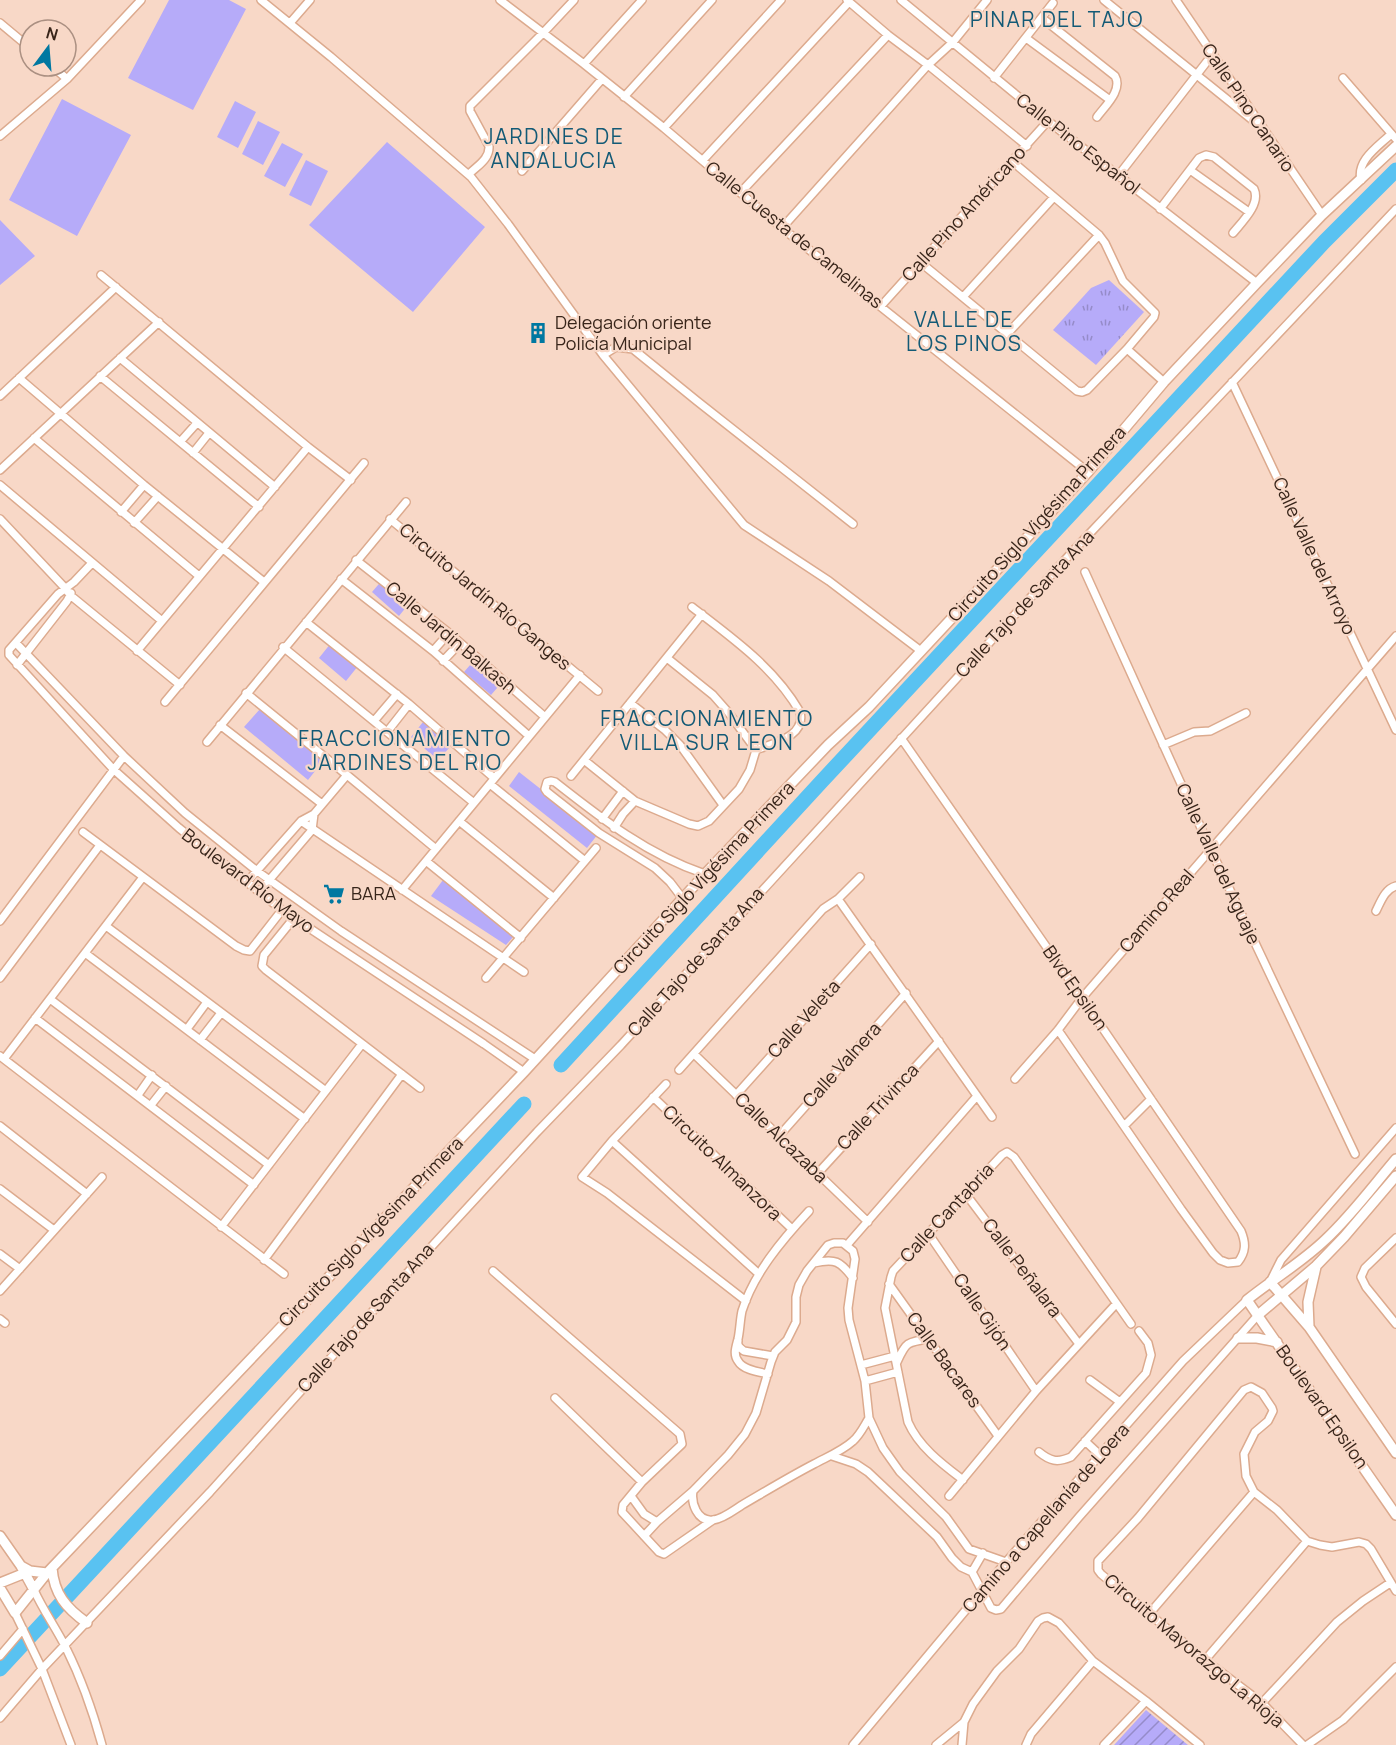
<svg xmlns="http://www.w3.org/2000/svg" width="1396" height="1745" font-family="Manrope,sans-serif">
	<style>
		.grass { fill: url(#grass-tufts) }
		.park { fill: #b6abf9 }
		.garden { fill: url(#garden-furrows) }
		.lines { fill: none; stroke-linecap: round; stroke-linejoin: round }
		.river { stroke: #59c2f1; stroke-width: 15 }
		.street-casing { stroke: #dcaa8e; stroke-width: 10 }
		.secondary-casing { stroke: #dcaa8e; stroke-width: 12 }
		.street { stroke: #fff; stroke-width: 7 }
		.secondary { stroke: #fff; stroke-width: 9 }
		.labels { text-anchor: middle; stroke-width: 4.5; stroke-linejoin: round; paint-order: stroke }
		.street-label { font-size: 18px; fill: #38251a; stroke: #f8d8c7 }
		.poi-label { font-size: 18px; fill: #38251a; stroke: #f8d8c7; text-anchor: start }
		.quarter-label { font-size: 21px; letter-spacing: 1.5px; fill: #135a76; stroke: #f8d8c7 }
	</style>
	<defs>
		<pattern id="grass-tufts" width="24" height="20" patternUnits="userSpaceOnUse" patternTransform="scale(1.5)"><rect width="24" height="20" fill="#b6abf9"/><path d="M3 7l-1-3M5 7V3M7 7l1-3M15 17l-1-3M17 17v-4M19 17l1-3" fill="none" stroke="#958bc9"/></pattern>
		<pattern id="garden-furrows" width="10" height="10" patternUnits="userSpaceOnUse" patternTransform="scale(1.5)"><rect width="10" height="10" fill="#b6abf9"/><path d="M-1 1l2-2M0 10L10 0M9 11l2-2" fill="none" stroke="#958bc9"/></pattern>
	</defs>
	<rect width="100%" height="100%" fill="#f8d8c7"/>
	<path class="grass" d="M 1109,280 L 1144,312 L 1096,365 L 1053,330 L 1091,288 Z"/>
	<path class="park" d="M 169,0 L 229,0 L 246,9 L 193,110 L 128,78 Z
		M 62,99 L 131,135 L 77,236 L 9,200 Z
		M 235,101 L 256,112 L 238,148 L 217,137 Z
		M 258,121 L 280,132 L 263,165 L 242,154 Z
		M 387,142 L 485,227 L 413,312 L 309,225 Z
		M 282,143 L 303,154 L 285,187 L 264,176 Z
		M 306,160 L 328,171 L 311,206 L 289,195 Z
		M 0,220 L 35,256 L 0,285 Z
		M 384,578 L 411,601 L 399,616 L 372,592 Z
		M 331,643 L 358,666 L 346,681 L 319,658 Z
		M 477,657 L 504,680 L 491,695 L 464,672 Z
		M 260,709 L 323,761 L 308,780 L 244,727 Z
		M 423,722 L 451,746 L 438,760 L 411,737 Z
		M 519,772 L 598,834 L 587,848 L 509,786 Z
		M 443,880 L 513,937 L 506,945 L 431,896 Z"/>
	<path class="garden" d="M 1146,1710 L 1188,1745 L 1114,1745 Z"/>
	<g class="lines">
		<path class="river" d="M 561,1065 L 822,781 L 1324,242 L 1396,170
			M 0,1669 L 524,1104"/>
		<defs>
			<path id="street" d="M 261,0 L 331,57 L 471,177 L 508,224 L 603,355 L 744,525 L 829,581 L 921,651
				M 500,0 L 584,64 L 664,128 L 782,228 L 1088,472
				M 847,0 L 888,35 L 928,65 L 1027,146
				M 901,0 L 1048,121 L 1257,283
				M 1104,0 L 1255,122
				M 1176,0 L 1322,215
				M 1042,18 L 1115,76 C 1123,90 1105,106 1097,117
				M 0,23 L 30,48
				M 290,23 L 310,0
				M 1026,38 L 1110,100
				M 584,64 L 642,0
				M 52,66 L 67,79
				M 994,78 L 1053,3
				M 1343,78 L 1396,139
				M 624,97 L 712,0
				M 664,128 L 781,0
				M 0,136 L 67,79 L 141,0
				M 703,160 L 849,2
				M 1190,170 L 1249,212
				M 522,171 L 602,79
				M 469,174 C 477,166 490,159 489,146 L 470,111 L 470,106 L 544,32 L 574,0
				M 1118,176 L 1212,55
				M 1361,180 C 1356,160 1379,146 1391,134
				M 741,192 L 888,35
				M 1160,209 L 1199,158 L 1206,155 L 1214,157 L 1254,189 C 1261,204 1242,222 1233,233
				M 782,228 L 928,65 L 953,42 L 987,0
				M 920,262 L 1077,391 L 1082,392 L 1087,390 L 1127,349 L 1154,317 L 1155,313 L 1123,281 L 1105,243 L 1099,235 L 1013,162
				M 101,275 L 308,447 L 351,480
				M 963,297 L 1054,197
				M 881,306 L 1048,121
				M 1008,333 L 1099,235
				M 1127,349 L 1164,382
				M 603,355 L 616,347 L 633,349 L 697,401 L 853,524
				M 120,358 L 275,487
				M 100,376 L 259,507
				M 19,378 L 144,485 L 264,582
				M 1232,382 L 1396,730
				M 0,396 L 116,287
				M 34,438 L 199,576
				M 180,442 L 197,423
				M 193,453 L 209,433
				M 0,470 L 159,322
				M 0,485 L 162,621
				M 121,512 L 144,485
				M 0,519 L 65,588 L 70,595 L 180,685
				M 390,519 L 598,691
				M 134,523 L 158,496
				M 356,560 L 449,633 L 545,717
				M 92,563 L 74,582 L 58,594 L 9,650 L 9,655 L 113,769 L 179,828 L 282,910 L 484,1044 L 524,1072
				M 1085,572 L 1211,850 L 1355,1154
				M 341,579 L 433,651 L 529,736
				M 306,622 L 409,704 L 494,778
				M 16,643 L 124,756 L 185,813 L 257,871 L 341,931 L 535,1059
				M 283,647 L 474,803
				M 137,651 L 308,447
				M 433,651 L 449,633
				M 667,658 L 713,695 L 728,712 L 756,750
				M 443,661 L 460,643
				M 17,665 L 67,601 L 71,593
				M 246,693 L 347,775 L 436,849
				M 165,702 L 364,463
				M 630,703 L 665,730 L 680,745 L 723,805
				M 374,721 L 397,694
				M 220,725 L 322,804
				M 387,732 L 409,704
				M 901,738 L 1082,998 L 1241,1231 C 1246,1243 1246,1252 1238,1262 L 1228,1263 L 1220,1260 L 1213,1253 L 1181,1209 L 1058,1030
				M 207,742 L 406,502
				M 1163,745 L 1194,732 L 1210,731 L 1246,713
				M 584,760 L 635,801 L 689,824 L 698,826 L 709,821 L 739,789 L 750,770 L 756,750 C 773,743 806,737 800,712 C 774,667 732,638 692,607
				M 571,776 L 702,614
				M 490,784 L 585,861
				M 602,819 L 623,791
				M 301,821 L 524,972
				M 459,821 L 554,898
				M 614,828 L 623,814 L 635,801
				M 83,832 L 236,946 L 244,950 L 250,951 L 282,910
				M 426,861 L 521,938
				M 247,882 L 301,821 L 314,814 L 347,775
				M 402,890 L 580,675
				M 259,892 L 312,830 L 314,814
				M 683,899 L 670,882 L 655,868 L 599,833 L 547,792 L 545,789 L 547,782 L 551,781 L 555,782 C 602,819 648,855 705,874
				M 838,899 L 992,1117
				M 1376,911 C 1381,901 1385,889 1396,886
				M 294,918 L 264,955 L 262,966 L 266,970 L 420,1088
				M 0,921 L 124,756
				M 106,926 L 326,1091
				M 85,953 L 305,1119
				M 0,978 L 100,845
				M 486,978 L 596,848
				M 50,999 L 269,1165
				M 35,1018 L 254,1185
				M 187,1029 L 207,1002
				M 200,1040 L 221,1013
				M 694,1054 L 868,1222
				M 0,1056 L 284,1274
				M 4,1059 L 143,877
				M 679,1070 L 823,909 L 838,899 L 860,877
				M 1015,1079 L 1058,1030 L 1082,998 L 1396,636
				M 666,1084 L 612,1141 L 582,1177 L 607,1193 L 746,1301
				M 138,1095 L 152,1075
				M 736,1095 L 871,944
				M 653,1097 L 792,1229
				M 151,1105 L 166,1086
				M 0,1126 L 87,1194
				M 1124,1126 L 1151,1099
				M 779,1136 L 906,993
				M 612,1141 L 759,1274
				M 818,1173 L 939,1041
				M 0,1189 L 54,1230
				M 965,1193 L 1079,1344
				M 221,1227 L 362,1044
				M 928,1233 L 1036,1391
				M 1396,1238 L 1365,1268 L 1361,1277 L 1366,1287 L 1396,1324
				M 847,1245 L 977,1096
				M 0,1254 L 20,1269
				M 264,1260 L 402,1074
				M 814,1263 C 835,1258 840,1261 853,1278
				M 493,1271 L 680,1434 L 682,1444 L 642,1482 L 623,1505 L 622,1512 L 659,1552 L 664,1554 L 713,1520
				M 1270,1282 L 1281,1260 L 1396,1128
				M 889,1284 L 998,1436
				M 0,1291 L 102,1177
				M 0,1319 L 5,1323
				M 738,1341 C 737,1346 740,1348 744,1351 L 773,1356
				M 897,1362 C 906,1342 907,1342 929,1339
				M 861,1365 L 895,1356
				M 768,1374 C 759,1372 743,1370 738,1361 C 733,1354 736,1347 738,1339 C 740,1330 740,1320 742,1311 C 754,1273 782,1240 809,1211
				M 1090,1380 L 1120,1402
				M 865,1381 L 898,1372
				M 555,1398 L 642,1482
				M 869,1418 C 864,1426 860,1435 853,1441 C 842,1451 827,1457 814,1464 C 789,1477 766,1491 742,1505 C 734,1510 723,1519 713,1520 C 697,1522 691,1503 693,1491 L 728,1455 L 745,1434 L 756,1413 L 771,1362 L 775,1352 L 787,1340 L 796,1322 L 796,1297 L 799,1285 L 807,1271 L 828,1245 L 834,1243 L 843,1243 L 853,1251 L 855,1259 L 848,1308 L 849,1320 L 865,1381 L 869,1418 L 883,1448 L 900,1472 L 946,1517 L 969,1549 L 1006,1562
				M 1085,1441 L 1100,1455
				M 1039,1452 C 1050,1461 1057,1463 1071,1457 L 1146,1373 L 1151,1355 L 1148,1343 L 1139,1331
				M 832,1456 L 856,1464 L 868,1472 L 937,1537 L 952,1558 L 961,1567 L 972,1572 L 991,1608 L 996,1610 L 1001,1609 L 1079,1517 L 1258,1315
				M 963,1480 C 942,1464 919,1447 908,1422 L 885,1308 L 891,1277 L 893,1271 L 1002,1155 L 1007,1152 L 1014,1157 L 1131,1324
				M 631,1496 L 644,1514 L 657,1522
				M 949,1496 L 1036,1391 L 1116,1304
				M 644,1536 L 657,1522 L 693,1491
				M 972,1572 L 983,1553
				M 34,1590 C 43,1610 56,1628 66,1648 C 81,1678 93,1712 102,1745
				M 15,1613 L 42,1669 L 71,1745
				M 1149,1614 L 1254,1492
				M 0,1656 L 23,1629
				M 1205,1660 L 1307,1541
				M 1262,1703 L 1337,1622 L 1363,1601 L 1390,1583
				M 0,1718 L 42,1669 L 210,1492 L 409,1271 L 537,1132 L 621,1045 L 1075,549 L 1396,209
				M 853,1745 L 1006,1562 L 1100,1455 L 1183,1361 L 1247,1300
				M 936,1745 L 964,1722 L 973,1704 L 997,1671 L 1019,1649 L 1038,1621 L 1043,1618 L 1048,1617 L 1059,1623 L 1093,1661 L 1146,1701 L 1200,1745
				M 962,1745 L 964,1722
				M 1026,1745 L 1031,1734 L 1093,1661
				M 1104,1745 L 1146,1701
				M 1303,1745 L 1262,1703 L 1205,1660 L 1101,1574 L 1098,1570 L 1098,1561 L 1138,1518 L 1244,1390 L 1251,1387 L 1262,1393 L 1272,1408 L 1273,1411 L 1268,1421 L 1255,1432 L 1244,1454 L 1246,1476 L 1254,1492 L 1277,1510 L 1307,1541 L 1320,1545 L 1332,1547 L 1359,1542 L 1366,1544 L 1371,1549 L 1396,1591
				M 1307,1745 L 1343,1720 L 1396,1667"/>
			<path id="secondary" d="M 1396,1159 C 1373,1186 1351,1216 1325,1240 C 1301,1263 1273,1279 1247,1300 L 1396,1515
				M 1270,1282 L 1309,1327 L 1396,1453
				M 1258,1315 L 1316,1266 L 1344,1237 L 1396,1176
				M 1309,1327 L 1308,1302 L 1316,1267
				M 1238,1338 L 1257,1338 L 1277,1342
				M 0,1536 L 21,1566 L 34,1590
				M 21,1566 L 30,1571 L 47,1573
				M 52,1568 C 54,1594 66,1608 87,1623
				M 0,1583 L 25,1573
				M 0,1588 L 15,1613 L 47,1573 L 524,1072 L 705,874 L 828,745 L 869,707 L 1088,472 L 1164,382 L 1257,283 L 1322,215 L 1396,146"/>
		</defs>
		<use href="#street" class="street-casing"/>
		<use href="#secondary" class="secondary-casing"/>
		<use href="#street" class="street"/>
		<use href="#secondary" class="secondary"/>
	</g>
	<defs>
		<symbol id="building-bare" viewBox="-9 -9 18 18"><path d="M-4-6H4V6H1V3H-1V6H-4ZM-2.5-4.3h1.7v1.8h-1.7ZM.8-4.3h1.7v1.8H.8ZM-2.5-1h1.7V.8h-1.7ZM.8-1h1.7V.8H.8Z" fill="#0078a1" stroke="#f8d8c7" stroke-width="2.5" paint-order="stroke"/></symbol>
		<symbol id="supermarket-bare" viewBox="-9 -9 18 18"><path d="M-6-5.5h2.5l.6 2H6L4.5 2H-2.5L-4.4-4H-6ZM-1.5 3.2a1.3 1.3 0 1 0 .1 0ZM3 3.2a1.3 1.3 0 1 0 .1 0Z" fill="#0078a1" stroke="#f8d8c7" stroke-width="2.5" paint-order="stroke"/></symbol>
	</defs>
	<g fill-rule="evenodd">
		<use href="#building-bare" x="523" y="318" width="30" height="30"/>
		<use href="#supermarket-bare" x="319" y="879" width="30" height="30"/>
	</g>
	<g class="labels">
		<g class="street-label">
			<text transform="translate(1248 108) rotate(56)" y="6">Calle Pino Canario</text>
			<text transform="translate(1078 144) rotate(38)" y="6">Calle Pino Español</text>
			<text transform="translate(964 214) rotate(-48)" y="6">Calle Pino Américano</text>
			<text transform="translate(794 235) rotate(39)" y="6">Calle Cuesta de Camelinas</text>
			<text transform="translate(1037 524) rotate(-48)" y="6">Circuito Siglo Vigésima Primera</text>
			<text transform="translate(1314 556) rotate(65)" y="6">Calle Valle del Arroyo</text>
			<text transform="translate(485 597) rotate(40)" y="6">Circuito Jardín Río Ganges</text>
			<text transform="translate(1025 604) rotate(-47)" y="6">Calle Tajo de Santa Ana</text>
			<text transform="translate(451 638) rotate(40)" y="6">Calle Jardín Balkash</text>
			<text transform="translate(1218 864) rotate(65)" y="6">Calle Valle del Aguaje</text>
			<text transform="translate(704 878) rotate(-47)" y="6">Circuito Siglo Vigésima Primera</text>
			<text transform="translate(248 881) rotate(37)" y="6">Boulevard Río Mayo</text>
			<text transform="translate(1157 911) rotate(-49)" y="6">Camino Real</text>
			<text transform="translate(696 962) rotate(-48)" y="6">Calle Tajo de Santa Ana</text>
			<text transform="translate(1075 988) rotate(55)" y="6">Blvd Epsilon</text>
			<text transform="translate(804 1019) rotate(-48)" y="6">Calle Veleta</text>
			<text transform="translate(842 1065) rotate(-48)" y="6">Calle Valnera</text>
			<text transform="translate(878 1107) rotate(-47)" y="6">Calle Trivinca</text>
			<text transform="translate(781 1138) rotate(44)" y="6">Calle Alcazaba</text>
			<text transform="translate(722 1163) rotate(44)" y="6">Circuito Almanzora</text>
			<text transform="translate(947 1213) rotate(-47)" y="6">Calle Cantabria</text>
			<text transform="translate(371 1232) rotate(-46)" y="6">Circuito Siglo Vigésima Primera</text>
			<text transform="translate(1022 1268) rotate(53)" y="6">Calle Peñalara</text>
			<text transform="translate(982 1312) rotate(56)" y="6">Calle Gijón</text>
			<text transform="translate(366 1318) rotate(-48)" y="6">Calle Tajo de Santa Ana</text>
			<text transform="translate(944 1360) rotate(54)" y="6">Calle Bacares</text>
			<text transform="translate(1322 1407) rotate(55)" y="6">Boulevard Epsilon</text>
			<text transform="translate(1046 1518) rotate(-49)" y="6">Camino a Capellanía de Loera</text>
			<text transform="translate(1194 1651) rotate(40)" y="6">Circuito Mayorazgo La Rioja</text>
		</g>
		<g class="poi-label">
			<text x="555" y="329">Delegación oriente<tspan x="555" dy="21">Policía Municipal</tspan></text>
			<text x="351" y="900">BARA</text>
		</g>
		<g class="quarter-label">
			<text x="1057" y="27">PINAR DEL TAJO</text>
			<text x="554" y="144">JARDINES DE<tspan x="554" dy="24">ANDALUCIA</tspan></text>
			<text x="964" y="327">VALLE DE<tspan x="964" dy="24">LOS PINOS</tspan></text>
			<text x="707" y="726">FRACCIONAMIENTO<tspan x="707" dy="24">VILLA SUR LEON</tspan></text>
			<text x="405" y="746">FRACCIONAMIENTO<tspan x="405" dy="24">JARDINES DEL RIO</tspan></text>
		</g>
	</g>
	<g transform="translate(48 48) rotate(16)"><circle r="28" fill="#f8d8c7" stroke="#ab9082" stroke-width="1.5"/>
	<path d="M0-4.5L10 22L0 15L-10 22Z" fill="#0078a1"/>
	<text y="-9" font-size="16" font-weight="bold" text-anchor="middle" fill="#38251a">N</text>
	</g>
</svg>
